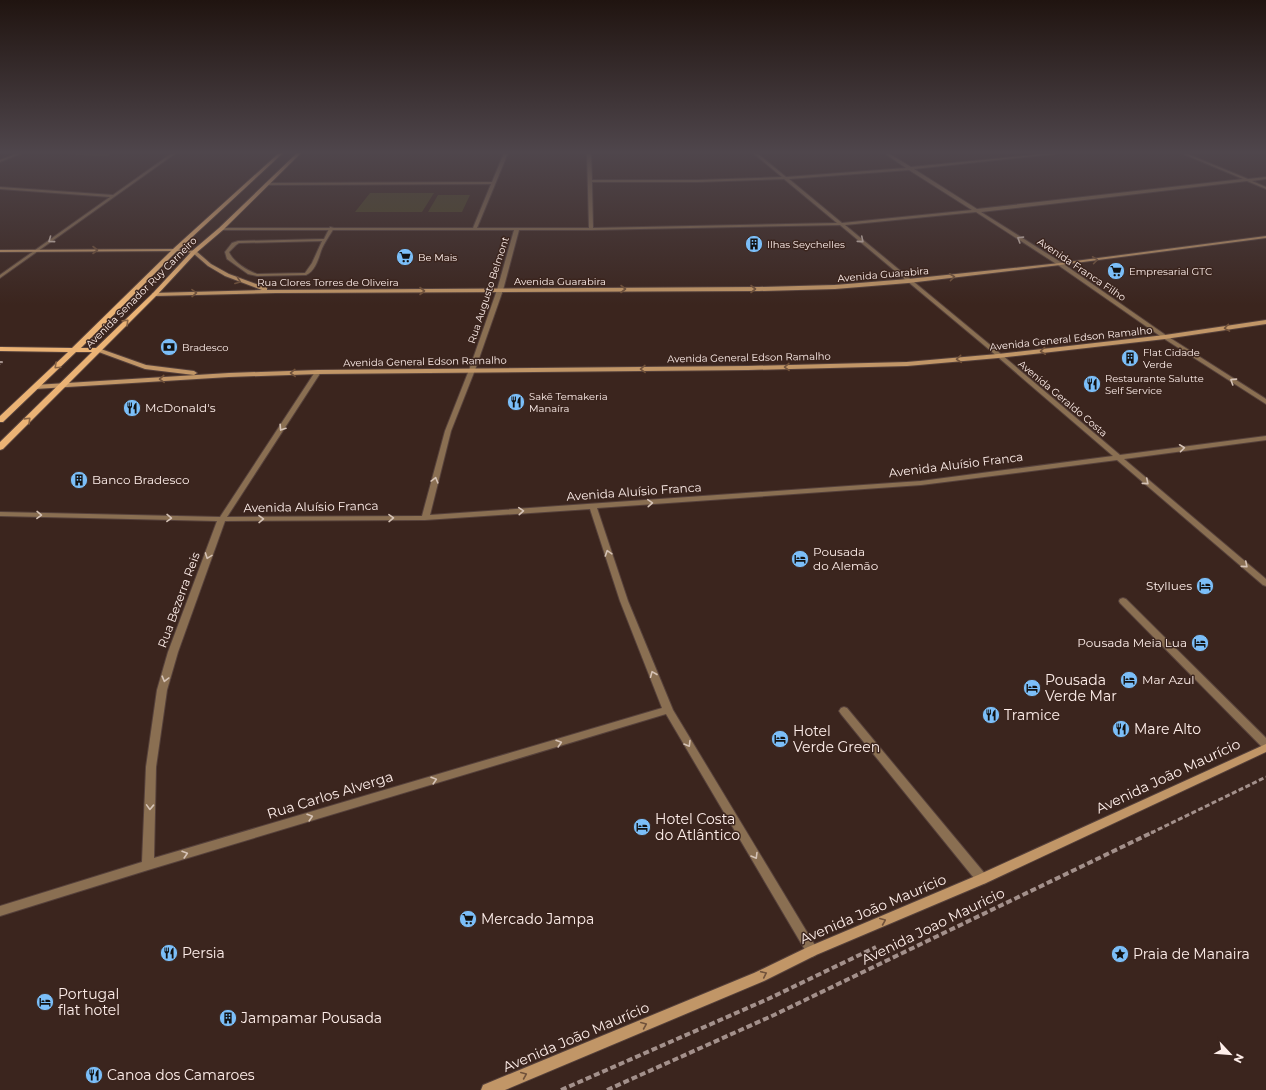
<svg xmlns="http://www.w3.org/2000/svg" width="1266" height="1090" font-family="Montserrat,sans-serif">
	<style>
		.green { fill: #4c4522 }
		.lines { fill: none; stroke-linecap: round; stroke-linejoin: round }
		.service-casing { stroke: #56413b; stroke-width: 2 }
		.minor-casing { stroke: #56413b; stroke-width: 2 }
		.secondary-casing { stroke: #56413b; stroke-width: 2 }
		.primary-casing { stroke: #56413b; stroke-width: 2 }
		.path-far1 { stroke: #a3908b; stroke-width: 3; stroke-dasharray: 5 2.5; stroke-linecap: butt }
		.path { stroke: #a3908b; stroke-width: 4; stroke-dasharray: 6 3; stroke-linecap: butt }
		.service { fill: #8a6f52; fill-rule: evenodd }
		.minor { fill: #8a6f52; fill-rule: evenodd }
		.secondary { fill: #c19667; fill-rule: evenodd }
		.primary { fill: #ebb375; fill-rule: evenodd }
		.path-bridge { stroke: #a3908b; stroke-width: 2; stroke-dasharray: 3 1.5; stroke-linecap: butt }
		.oneway { stroke: #d5c2b5 }
		.oneway2 { stroke: #71523b }
		.oneway3 { stroke: #8a6545 }
		.labels { text-anchor: middle; stroke-width: 3; stroke-linejoin: round; paint-order: stroke }
		.far-poi-label { font-size: 10px; fill: #feeeea; stroke: #3b251e; text-anchor: start }
		.far-street-label { font-size: 10px; fill: #feeeea; stroke: #3b251e }
		.poi-label { font-size: 12px; fill: #feeeea; stroke: #3b251e; text-anchor: start }
		.street-label { font-size: 12px; fill: #feeeea; stroke: #3b251e }
		.near-poi-label { font-size: 14px; fill: #feeeea; stroke: #3b251e; text-anchor: start }
		.near-street-label { font-size: 14px; fill: #feeeea; stroke: #3b251e }
	</style>
	<rect width="100%" height="100%" fill="#3b251e"/>
	<path class="green" d="M 29,153 L 113,153 L 107,156 Z
		M 370,193 L 434,193 L 422,212 L 355,212 Z
		M 438,195 L 470,195 L 462,212 L 428,212 Z"/>
	<g class="lines">
		<defs>
			<path id="service" d="M 330,227 L 334,228 C 330,235 324,243 321,251 C 318,260 315,271 306,275 L 257,276 L 248,274 L 227,259 L 225,252 L 232,243 L 238,241 L 324,239 ZM 322,241 L 312,263 L 305,273 L 257,274 C 248,271 233,262 229,252 L 236,245 L 239,243 Z
				M 1123,598 L 1126,599 L 1266,738 L 1266,748 L 1262,747 L 1120,603 L 1119,601 L 1120,599 Z
				M 844,707 L 847,708 L 986,875 L 988,879 L 986,883 L 982,884 L 978,883 L 841,714 L 839,711 L 841,708 Z"/>
			<path id="minor" d="M 18,153 L 22,153 L 0,162 L 0,160 Z
				M 172,153 L 176,153 L 0,278 L 0,275 L 110,197 L 0,189 L 0,187 L 113,195 Z
				M 504,153 L 508,153 L 477,228 L 589,228 L 587,153 L 591,153 L 592,180 L 698,180 L 782,177 L 753,153 L 757,153 L 786,177 L 906,168 L 884,153 L 888,153 L 911,167 L 1054,153 L 1063,153 L 914,169 L 977,209 L 1243,179 L 1181,153 L 1185,153 L 1248,179 L 1266,177 L 1266,179 L 1252,181 L 1266,187 L 1266,189 L 1247,181 L 981,212 L 1062,263 L 1167,336 L 1266,399 L 1266,404 L 1163,338 L 1058,265 L 976,212 L 845,225 L 989,344 L 1120,455 L 1266,436 L 1266,440 L 1124,459 L 1266,579 L 1266,586 L 1263,585 L 1117,460 L 921,485 L 597,508 L 628,601 L 673,710 L 816,947 L 818,951 L 816,955 L 812,957 L 808,955 L 666,714 L 148,870 L 0,916 L 0,906 L 142,862 L 146,767 L 157,690 L 168,652 L 217,521 L 0,516 L 0,512 L 220,517 L 315,372 L 318,370 L 321,372 L 227,517 L 422,516 L 445,431 L 469,370 L 497,290 L 514,230 L 221,230 L 219,229 L 221,228 L 473,228 L 491,184 L 267,185 L 265,184 L 267,183 L 492,182 ZM 909,170 L 972,210 L 842,223 L 789,179 ZM 784,179 L 837,223 L 593,228 L 592,182 L 698,182 ZM 840,225 L 985,346 L 1113,456 L 921,481 L 430,515 L 451,431 L 475,370 L 503,290 L 519,230 L 591,230 ZM 590,509 L 620,601 L 662,708 L 154,858 L 156,767 L 167,690 L 178,652 L 225,521 L 425,520 Z"/>
			<path id="secondary" d="M 1266,236 L 1266,238 L 1060,265 L 908,283 L 835,289 L 759,291 L 276,293 L 155,296 L 152,294 L 153,293 L 262,290 L 225,276 L 208,266 L 193,253 L 175,251 L 0,252 L 0,250 L 175,249 L 196,251 L 211,264 L 229,274 L 267,288 L 267,290 L 759,287 L 835,285 L 908,279 L 1060,263 Z
				M 1266,320 L 1266,324 L 1165,339 L 998,358 L 907,366 L 748,370 L 318,374 L 229,377 L 35,389 L 32,387 L 35,385 L 229,373 L 318,370 L 748,366 L 907,362 L 998,354 L 1165,335 Z
				M 98,348 L 146,365 L 194,371 L 197,373 L 194,375 L 145,369 L 96,351 L 95,350 Z
				M 1266,744 L 1266,752 L 986,883 L 816,955 L 764,981 L 505,1090 L 481,1090 L 483,1085 L 754,973 L 808,947 L 978,875 Z"/>
			<path id="primary" d="M 279,153 L 283,153 L 177,251 L 81,348 L 96,348 L 153,293 L 192,251 L 219,228 L 297,153 L 301,153 L 223,230 L 196,253 L 157,295 L 3,449 L 0,450 L 0,442 L 92,352 L 76,352 L 3,422 L 0,422 L 0,416 L 68,352 L 0,351 L 0,347 L 72,348 L 173,249 Z"/>
		</defs>
		<use href="#service" class="service-casing"/>
		<use href="#minor" class="minor-casing"/>
		<use href="#secondary" class="secondary-casing"/>
		<use href="#primary" class="primary-casing"/>
		<path class="path-far1" d="M 1151,833 L 1266,777"/>
		<path class="path" d="M 561,1090 L 768,999 L 876,947
			M 607,1090 L 774,1015 L 1153,832"/>
		<use href="#service" class="service"/>
		<use href="#minor" class="minor"/>
		<use href="#secondary" class="secondary"/>
		<use href="#primary" class="primary"/>
		<path class="path-bridge" d="M 0,362 L 2,362 L 0,364"/>
	</g>
	<defs><path id="oneway-chevron" d="M-2-3.5L2.5 0L-2 3.5" fill="none" stroke-width="1.6" stroke-linecap="round" stroke-linejoin="round"/></defs>
	<g class="oneway">
		<use href="#oneway-chevron" transform="translate(1020 239) rotate(-148)"/>
		<use href="#oneway-chevron" transform="translate(51 240) rotate(144)"/>
		<use href="#oneway-chevron" transform="translate(861 240) rotate(41)"/>
		<use href="#oneway-chevron" transform="translate(1233 381) rotate(-147)"/>
		<use href="#oneway-chevron" transform="translate(282 428) rotate(123)"/>
		<use href="#oneway-chevron" transform="translate(1182 448) rotate(-7)"/>
		<use href="#oneway-chevron" transform="translate(435 480) rotate(-75)"/>
		<use href="#oneway-chevron" transform="translate(1146 482) rotate(40)"/>
		<use href="#oneway-chevron" transform="translate(650 503) rotate(-4)"/>
		<use href="#oneway-chevron" transform="translate(521 511) rotate(-4)"/>
		<use href="#oneway-chevron" transform="translate(39 515) rotate(1)"/>
		<use href="#oneway-chevron" transform="translate(169 518) rotate(1)"/>
		<use href="#oneway-chevron" transform="translate(391 518) rotate(-1)"/>
		<use href="#oneway-chevron" transform="translate(261 519) rotate(-1)"/>
		<use href="#oneway-chevron" transform="translate(608 553) rotate(-108)"/>
		<use href="#oneway-chevron" transform="translate(208 556) rotate(110)"/>
		<use href="#oneway-chevron" transform="translate(1245 565) rotate(40)"/>
		<use href="#oneway-chevron" transform="translate(653 674) rotate(-112)"/>
		<use href="#oneway-chevron" transform="translate(165 679) rotate(105)"/>
		<use href="#oneway-chevron" transform="translate(559 743) rotate(-17)"/>
		<use href="#oneway-chevron" transform="translate(688 744) rotate(59)"/>
		<use href="#oneway-chevron" transform="translate(434 780) rotate(-17)"/>
		<use href="#oneway-chevron" transform="translate(150 807) rotate(92)"/>
		<use href="#oneway-chevron" transform="translate(310 817) rotate(-17)"/>
		<use href="#oneway-chevron" transform="translate(185 854) rotate(-17)"/>
		<use href="#oneway-chevron" transform="translate(755 856) rotate(59)"/>
	</g>
	<g class="oneway2">
		<use href="#oneway-chevron" transform="translate(95 250)"/>
		<use href="#oneway-chevron" transform="translate(1095 260) rotate(-8)"/>
		<use href="#oneway-chevron" transform="translate(952 277) rotate(-6)"/>
		<use href="#oneway-chevron" transform="translate(238 281) rotate(21)"/>
		<use href="#oneway-chevron" transform="translate(623 289)"/>
		<use href="#oneway-chevron" transform="translate(753 289)"/>
		<use href="#oneway-chevron" transform="translate(422 291)"/>
		<use href="#oneway-chevron" transform="translate(194 293) rotate(-1)"/>
		<use href="#oneway-chevron" transform="translate(1227 328) rotate(171)"/>
		<use href="#oneway-chevron" transform="translate(1043 351) rotate(174)"/>
		<use href="#oneway-chevron" transform="translate(959 359) rotate(175)"/>
		<use href="#oneway-chevron" transform="translate(787 367) rotate(179)"/>
		<use href="#oneway-chevron" transform="translate(643 369) rotate(179)"/>
		<use href="#oneway-chevron" transform="translate(293 373) rotate(178)"/>
		<use href="#oneway-chevron" transform="translate(162 379) rotate(177)"/>
		<use href="#oneway-chevron" transform="translate(883 921) rotate(-23)"/>
		<use href="#oneway-chevron" transform="translate(764 974) rotate(-25)"/>
		<use href="#oneway-chevron" transform="translate(644 1025) rotate(-23)"/>
		<use href="#oneway-chevron" transform="translate(524 1075) rotate(-23)"/>
	</g>
	<g class="oneway3">
		<use href="#oneway-chevron" transform="translate(126 322) rotate(-44)"/>
		<use href="#oneway-chevron" transform="translate(57 366) rotate(137)"/>
		<use href="#oneway-chevron" transform="translate(28 420) rotate(-44)"/>
	</g>
	<linearGradient id="sky" x2="0" y2="1"><stop stop-color="#201410"/><stop offset="0.5" stop-color="#4f464c"/><stop offset="1" stop-color="#4f464c" stop-opacity="0"/></linearGradient>
	<rect width="1266" height="305" fill="url(#sky)"/>
	<defs>
		<symbol id="building-disc" viewBox="-11 -11 22 22"><circle r="9.5" fill="#7bbef8" stroke="#3b251e"/><path d="M-4-6H4V6H1V3H-1V6H-4ZM-2.5-4.3h1.7v1.8h-1.7ZM.8-4.3h1.7v1.8H.8ZM-2.5-1h1.7V.8h-1.7ZM.8-1h1.7V.8H.8Z" fill="#111"/></symbol>
		<symbol id="supermarket-disc" viewBox="-11 -11 22 22"><circle r="9.5" fill="#7bbef8" stroke="#3b251e"/><path d="M-6-5.5h2.5l.6 2H6L4.5 2H-2.5L-4.4-4H-6ZM-1.5 3.2a1.3 1.3 0 1 0 .1 0ZM3 3.2a1.3 1.3 0 1 0 .1 0Z" fill="#111"/></symbol>
		<symbol id="bank-disc" viewBox="-11 -11 22 22"><circle r="9.5" fill="#7bbef8" stroke="#3b251e"/><path d="M-6-4H6V4H-6ZM0-2.3a2.3 2.3 0 1 0 0 4.6a2.3 2.3 0 1 0 0-4.6Z" fill="#111"/></symbol>
		<symbol id="restaurant-disc" viewBox="-11 -11 22 22"><circle r="9.5" fill="#7bbef8" stroke="#3b251e"/><path d="M-5-6h1v4h1v-4h1v4h1v-4h1v5L-1.5 .5V6h-2V.5L-5-1ZM5-6V6H3V1.5H1.5Q1.5-4 5-6Z" fill="#111"/></symbol>
		<symbol id="hotel-disc" viewBox="-11 -11 22 22"><circle r="9.5" fill="#7bbef8" stroke="#3b251e"/><path d="M-6-4.5h1.5V1H6V5H4.5V3h-9V5H-6ZM-4 0a1.8 1.8 0 1 1 3.6 0ZM.5 0V-2.5h3Q6-2.5 6 0Z" fill="#111"/></symbol>
		<symbol id="sight-disc" viewBox="-11 -11 22 22"><circle r="9.5" fill="#7bbef8" stroke="#3b251e"/><path d="M0-6L1.8-2.2L6-1.7L2.9 1.2L3.7 5.4L0 3.3L-3.7 5.4L-2.9 1.2L-6-1.7L-1.8-2.2Z" fill="#111"/></symbol>
	</defs>
	<g fill-rule="evenodd">
		<use href="#building-disc" x="744" y="234" width="20" height="20"/>
		<use href="#supermarket-disc" x="395" y="247" width="20" height="20"/>
		<use href="#supermarket-disc" x="1106" y="261" width="20" height="20"/>
		<use href="#bank-disc" x="159" y="337" width="20" height="20"/>
		<use href="#building-disc" x="1120" y="348" width="20" height="20"/>
		<use href="#restaurant-disc" x="1082" y="374" width="20" height="20"/>
		<use href="#restaurant-disc" x="506" y="392" width="20" height="20"/>
		<use href="#restaurant-disc" x="122" y="398" width="20" height="20"/>
		<use href="#building-disc" x="69" y="470" width="20" height="20"/>
		<use href="#hotel-disc" x="790" y="549" width="20" height="20"/>
		<use href="#hotel-disc" x="1195" y="576" width="20" height="20"/>
		<use href="#hotel-disc" x="1190" y="633" width="20" height="20"/>
		<use href="#hotel-disc" x="1119" y="670" width="20" height="20"/>
		<use href="#hotel-disc" x="1022" y="678" width="20" height="20"/>
		<use href="#restaurant-disc" x="981" y="705" width="20" height="20"/>
		<use href="#restaurant-disc" x="1111" y="719" width="20" height="20"/>
		<use href="#hotel-disc" x="770" y="729" width="20" height="20"/>
		<use href="#hotel-disc" x="632" y="817" width="20" height="20"/>
		<use href="#supermarket-disc" x="458" y="909" width="20" height="20"/>
		<use href="#restaurant-disc" x="159" y="943" width="20" height="20"/>
		<use href="#sight-disc" x="1110" y="944" width="20" height="20"/>
		<use href="#hotel-disc" x="35" y="992" width="20" height="20"/>
		<use href="#building-disc" x="218" y="1008" width="20" height="20"/>
		<use href="#restaurant-disc" x="84" y="1065" width="20" height="20"/>
	</g>
	<g class="labels">
		<g class="far-poi-label">
			<text x="767" y="248">Ilhas Seychelles</text>
			<text x="418" y="261">Be Mais</text>
			<text x="1129" y="275">Empresarial GTC</text>
			<text x="182" y="351">Bradesco</text>
			<text x="1143" y="356">Flat Cidade<tspan x="1143" dy="12">Verde</tspan></text>
			<text x="1105" y="382">Restaurante Salutte<tspan x="1105" dy="12">Self Service</tspan></text>
			<text x="529" y="400">Sakē Temakeria<tspan x="529" dy="12">Manaíra</tspan></text>
		</g>
		<g class="far-street-label">
			<text transform="translate(1082 269) rotate(34)" y="4">Avenida Franca Filho</text>
			<text transform="translate(883 274) rotate(-5)" y="4">Avenida Guarabira</text>
			<text x="560" y="285">Avenida Guarabira</text>
			<text x="328" y="286">Rua Clores Torres de Oliveira</text>
			<text transform="translate(488 290) rotate(-72)" y="4">Rua Augusto Belmont</text>
			<text transform="translate(141 292) rotate(-45)" y="4">Avenida Senador Ruy Carneiro</text>
			<text transform="translate(1071 338) rotate(-6)" y="4">Avenida General Edson Ramalho</text>
			<text transform="translate(749 357) rotate(-1)" y="4">Avenida General Edson Ramalho</text>
			<text transform="translate(425 361) rotate(-1)" y="4">Avenida General Edson Ramalho</text>
			<text transform="translate(1063 398) rotate(40)" y="4">Avenida Geraldo Costa</text>
		</g>
		<g class="poi-label">
			<text x="145" y="412">McDonald's</text>
			<text x="92" y="484">Banco Bradesco</text>
			<text x="813" y="556">Pousada<tspan x="813" dy="14">do Alemão</tspan></text>
			<text x="1192" y="590" text-anchor="end">Styllues</text>
			<text x="1187" y="647" text-anchor="end">Pousada Meia Lua</text>
			<text x="1142" y="684">Mar Azul</text>
		</g>
		<g class="street-label">
			<text transform="translate(956 465) rotate(-7)" y="4">Avenida Aluísio Franca</text>
			<text transform="translate(634 492) rotate(-4)" y="4">Avenida Aluísio Franca</text>
			<text transform="translate(311 507) rotate(-1)" y="4">Avenida Aluísio Franca</text>
			<text transform="translate(179 600) rotate(-70)" y="4">Rua Bezerra Reis</text>
		</g>
		<g class="near-poi-label">
			<text x="1045" y="685">Pousada<tspan x="1045" dy="16">Verde Mar</tspan></text>
			<text x="1004" y="720">Tramice</text>
			<text x="1134" y="734">Mare Alto</text>
			<text x="793" y="736">Hotel<tspan x="793" dy="16">Verde Green</tspan></text>
			<text x="655" y="824">Hotel Costa<tspan x="655" dy="16">do Atlântico</tspan></text>
			<text x="481" y="924">Mercado Jampa</text>
			<text x="182" y="958">Persia</text>
			<text x="1133" y="959">Praia de Manaira</text>
			<text x="58" y="999">Portugal<tspan x="58" dy="16">flat hotel</tspan></text>
			<text x="241" y="1023">Jampamar Pousada</text>
			<text x="107" y="1080">Canoa dos Camaroes</text>
		</g>
		<g class="near-street-label">
			<text transform="translate(1168 776) rotate(-25)" y="5">Avenida João Maurício</text>
			<text transform="translate(330 795) rotate(-17)" y="5">Rua Carlos Alverga</text>
			<text transform="translate(873 909) rotate(-23)" y="5">Avenida João Maurício</text>
			<text transform="translate(933 926) rotate(-26)" y="5">Avenida Joao Mauricio</text>
			<text transform="translate(576 1037) rotate(-23)" y="5">Avenida João Maurício</text>
		</g>
	</g>
	<g transform="translate(1230 1054) rotate(116)" stroke="#3b251e" stroke-width="3" paint-order="stroke">
	<path d="M0-3L7 15L0 10L-7 15Z" fill="#feeeea"/>
	<text y="-6" font-size="11" font-weight="bold" text-anchor="middle" fill="#feeeea">N</text>
	</g>
</svg>
